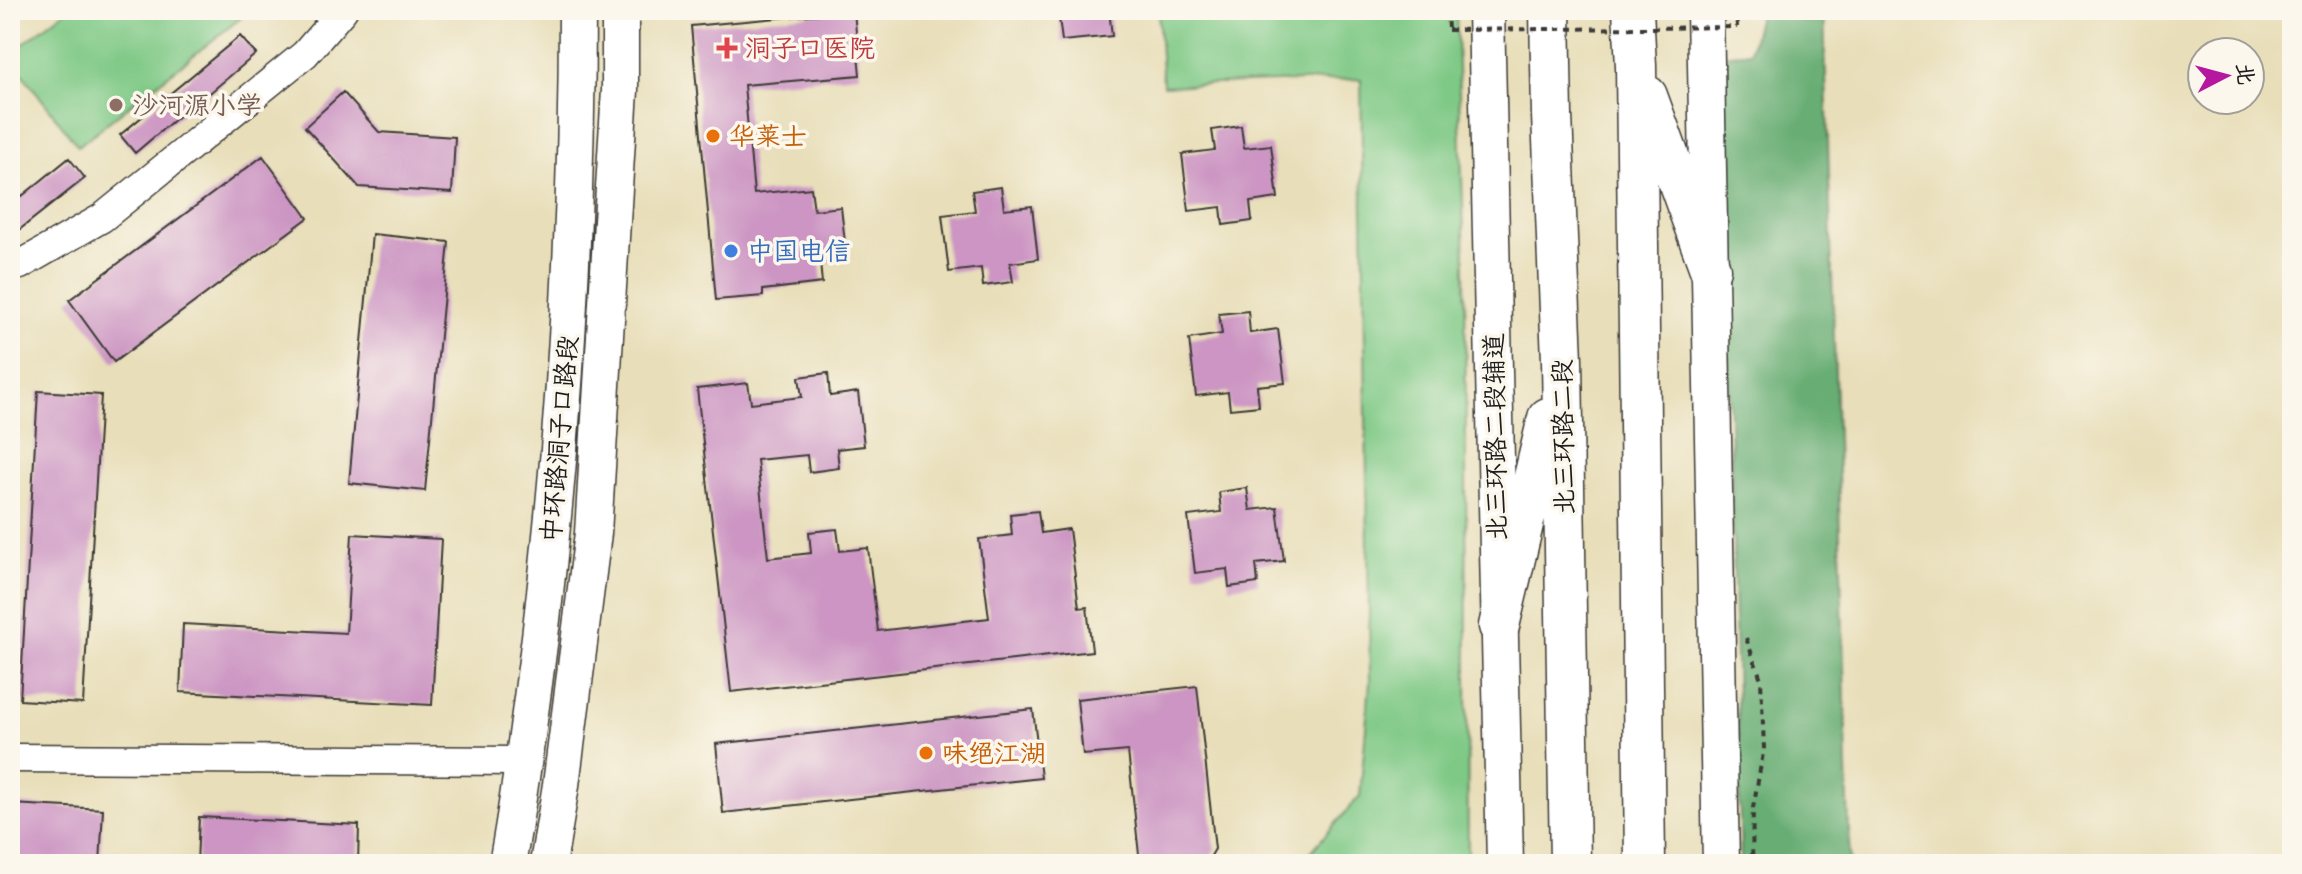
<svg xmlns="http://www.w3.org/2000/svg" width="2302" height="874" font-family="'Patrick Hand','LXGW WenKai TC',sans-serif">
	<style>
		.green { fill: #7fc986; stroke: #4e7251; stroke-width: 2 }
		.forest { fill: #67ad73; stroke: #426448; stroke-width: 2 }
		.building { fill: #cc95c3 }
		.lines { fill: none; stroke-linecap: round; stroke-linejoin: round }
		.minor-casing { stroke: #3b3934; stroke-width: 31 }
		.major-casing { stroke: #3b3934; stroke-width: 39 }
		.highway-casing { stroke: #3b3934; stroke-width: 43 }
		.path { stroke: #3b3934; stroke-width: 4; stroke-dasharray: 6 6; stroke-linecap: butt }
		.minor { stroke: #fff; stroke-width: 28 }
		.major { stroke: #fff; stroke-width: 36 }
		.highway { stroke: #fff; stroke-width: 40 }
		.path-bridge { stroke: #3b3934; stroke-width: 4; stroke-dasharray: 6 6; stroke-linecap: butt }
		.health-dot { fill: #e0444e; stroke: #fbf7ec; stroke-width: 3 }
		.education-dot { fill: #8d6e63; stroke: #fbf7ec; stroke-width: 3 }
		.food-dot { fill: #e8710a; stroke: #fbf7ec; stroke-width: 3 }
		.shop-dot { fill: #3f7fe0; stroke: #fbf7ec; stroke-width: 3 }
		.labels { text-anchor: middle; stroke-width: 7; stroke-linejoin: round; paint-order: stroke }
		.health-label { font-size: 26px; fill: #be3a42; stroke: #fbf7ec; text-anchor: start }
		.education-label { font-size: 26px; fill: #785e54; stroke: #fbf7ec; text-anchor: start }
		.food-label { font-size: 26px; fill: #c56008; stroke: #fbf7ec; text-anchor: start }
		.shop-label { font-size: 26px; fill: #366cbe; stroke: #fbf7ec; text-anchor: start }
		.street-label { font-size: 26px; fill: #1c1c1c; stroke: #fbf7ec }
	</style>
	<rect width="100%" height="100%" fill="#fbf7ec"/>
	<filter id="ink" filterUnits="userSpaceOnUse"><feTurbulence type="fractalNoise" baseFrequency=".0125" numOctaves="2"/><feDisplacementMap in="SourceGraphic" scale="16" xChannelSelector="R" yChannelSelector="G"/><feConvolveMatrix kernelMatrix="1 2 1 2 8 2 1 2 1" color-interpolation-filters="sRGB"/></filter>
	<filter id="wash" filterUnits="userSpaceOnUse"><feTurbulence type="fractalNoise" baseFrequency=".006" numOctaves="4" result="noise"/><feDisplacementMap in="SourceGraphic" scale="32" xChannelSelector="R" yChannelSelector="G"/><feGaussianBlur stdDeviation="1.8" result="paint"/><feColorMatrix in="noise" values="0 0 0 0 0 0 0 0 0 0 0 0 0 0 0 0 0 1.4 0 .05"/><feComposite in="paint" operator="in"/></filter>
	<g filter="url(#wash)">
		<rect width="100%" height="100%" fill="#e8deb9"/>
		<path class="green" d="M 67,10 L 251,10 L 78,146 L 10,58 L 10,54 Z
			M 656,10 L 723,10 L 656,17 Z
			M 1158,10 L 1456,10 L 1465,260 L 1468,864 L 1300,864 L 1360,796 L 1370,682 L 1361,79 L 1163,86 Z"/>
		<path class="forest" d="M 1760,10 L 1824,10 L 1850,864 L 1741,864 L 1721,55 L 1750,52 Z"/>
		<g id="blocks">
			<path class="building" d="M 1058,10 L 1109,10 L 1112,36 L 1062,41 Z
				M 854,11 L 860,75 L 744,85 L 754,194 L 811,188 L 814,210 L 841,207 L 847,260 L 820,263 L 822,283 L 763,290 L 763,296 L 716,300 L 691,26 Z
				M 240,36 L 256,54 L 204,98 L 202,96 L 135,153 L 120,135 Z
				M 343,92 L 379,132 L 455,137 L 452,193 L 359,187 L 305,127 Z
				M 1241,126 L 1244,148 L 1271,145 L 1278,198 L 1250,202 L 1252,221 L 1223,225 L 1221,207 L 1189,211 L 1182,154 L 1215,150 L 1212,130 Z
				M 263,156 L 308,218 L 114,362 L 69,300 Z
				M 69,158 L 85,178 L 19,230 L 10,219 L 10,181 L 22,196 Z
				M 1001,187 L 1004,209 L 1032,206 L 1038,259 L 1010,263 L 1013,282 L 983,286 L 981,268 L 949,272 L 942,215 L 975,211 L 972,191 Z
				M 372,234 L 449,242 L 425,491 L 349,483 Z
				M 1248,311 L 1250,333 L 1278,329 L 1285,383 L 1257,386 L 1259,406 L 1230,409 L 1228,392 L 1196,396 L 1189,339 L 1222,334 L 1219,314 Z
				M 828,373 L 830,396 L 858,392 L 864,446 L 837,449 L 839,468 L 809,472 L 807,455 L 757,460 L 768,558 L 811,553 L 809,532 L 837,529 L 840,551 L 868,548 L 878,631 L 989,618 L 979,539 L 1012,535 L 1010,514 L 1038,511 L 1041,533 L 1069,529 L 1079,608 L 1087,607 L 1092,651 L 731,692 L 697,389 L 748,383 L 751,403 L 802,397 L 799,377 Z
				M 38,391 L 101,395 L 83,704 L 20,700 Z
				M 1247,488 L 1250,510 L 1277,507 L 1284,561 L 1256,564 L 1258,583 L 1229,587 L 1227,569 L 1195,573 L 1188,516 L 1221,512 L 1219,492 Z
				M 352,534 L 441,539 L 432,705 L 180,692 L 183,624 L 346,633 Z
				M 1197,686 L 1215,849 L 1206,864 L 1140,864 L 1128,751 L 1083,755 L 1077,699 Z
				M 1033,709 L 1041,778 L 723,813 L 716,744 Z
				M 12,804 L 103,809 L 100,864 L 10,864 Z
				M 199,817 L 359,825 L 358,864 L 197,864 Z"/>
		</g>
	</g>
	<g filter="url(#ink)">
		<use href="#blocks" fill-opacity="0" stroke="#3b3934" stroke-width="2"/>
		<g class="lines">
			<defs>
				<path id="minor" d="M 10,268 L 20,265 L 102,218 L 305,54 L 343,10
					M 10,758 L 525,761"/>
				<path id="major" d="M 1486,10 L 1505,864
					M 1705,10 L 1721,864
					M 507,864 C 521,789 530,713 540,637 C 565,429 577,220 577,10
					M 548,864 L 561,785 L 593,533 L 620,90 L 620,10"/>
				<path id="highway" d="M 1550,10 L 1552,115 L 1562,360 L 1570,864
					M 1633,10 L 1636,66 L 1645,864
					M 1647,96 L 1710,269
					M 1499,626 L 1548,418"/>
			</defs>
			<use href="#minor" class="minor-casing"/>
			<use href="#major" class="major-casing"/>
			<use href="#highway" class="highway-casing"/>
			<path class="path" d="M 1447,10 L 1448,30
				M 1736,10 L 1737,27
				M 1746,638 L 1761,679 L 1764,748 L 1753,808 L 1752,864"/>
			<use href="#minor" class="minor"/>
			<use href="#major" class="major"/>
			<use href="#highway" class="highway"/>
			<path class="path-bridge" d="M 1448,30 L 1737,27"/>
		</g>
	</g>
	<path class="health-dot" d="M723 36h8v8h8v8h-8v8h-8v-8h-8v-8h8z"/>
	<circle class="education-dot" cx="116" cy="105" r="8"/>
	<g class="food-dot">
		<circle cx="713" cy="136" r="8"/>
		<circle cx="926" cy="753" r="8"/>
	</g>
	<circle class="shop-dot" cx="731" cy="251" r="8"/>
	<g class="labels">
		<g class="health-label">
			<text x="745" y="57">洞子口医院</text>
		</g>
		<g class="education-label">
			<text x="132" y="114">沙河源小学</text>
		</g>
		<g class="food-label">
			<text x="729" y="145">华莱士</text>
			<text x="942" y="762">味绝江湖</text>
		</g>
		<g class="shop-label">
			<text x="747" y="260">中国电信</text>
		</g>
		<g class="street-label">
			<text transform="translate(1495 437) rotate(-91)" y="9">北三环路二段辅道</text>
			<text transform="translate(1563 437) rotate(-91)" y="9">北三环路二段</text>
			<text transform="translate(559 439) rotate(-85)" y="9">中环路洞子口路段</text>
		</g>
	</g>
	<rect width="2302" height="874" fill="none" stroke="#fbf7ec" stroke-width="40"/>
	<g transform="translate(2226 76) rotate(84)"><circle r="38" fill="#fbf7ec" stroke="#a29f99" stroke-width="2"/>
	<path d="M0-6L14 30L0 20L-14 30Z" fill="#b5179e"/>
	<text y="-12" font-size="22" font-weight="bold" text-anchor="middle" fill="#1c1c1c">北</text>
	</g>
</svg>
